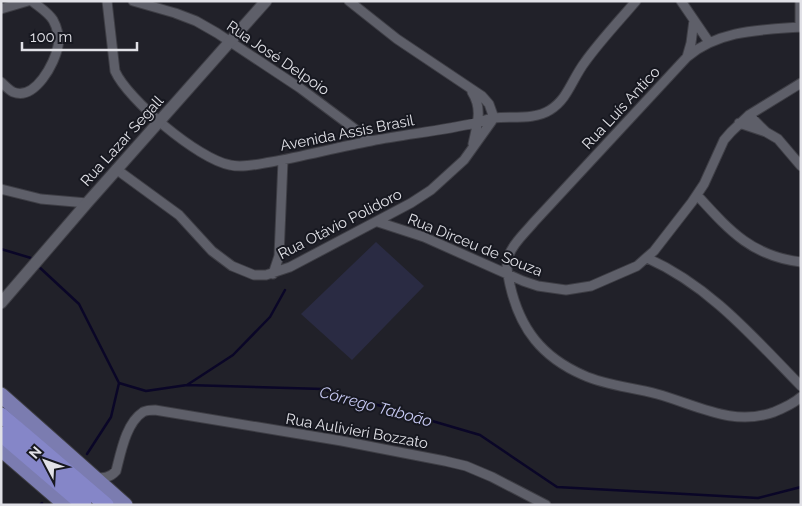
<svg xmlns="http://www.w3.org/2000/svg" width="802" height="506" font-family="Raleway,sans-serif">
	<style>
		.pitch { fill: #2a2b43 }
		.lines { fill: none; stroke-linecap: round; stroke-linejoin: round }
		.stream { stroke: #0a0627; stroke-width: 2.5 }
		.minor-casing { stroke: #3e3e45; stroke-width: 11 }
		.tertiary-casing { stroke: #3e3e45; stroke-width: 13 }
		.primary-casing { stroke: #3e3e45; stroke-width: 17 }
		.trunk-casing { stroke: #3e3e45; stroke-width: 17 }
		.minor { stroke: #5e5f69; stroke-width: 9 }
		.tertiary { stroke: #5e5f69; stroke-width: 11 }
		.primary { stroke: #7b7cb0; stroke-width: 15 }
		.trunk { stroke: #8586c8; stroke-width: 15 }
		.labels { text-anchor: middle; stroke-width: 4; stroke-linejoin: round; paint-order: stroke }
		.street-label { font-size: 15px; fill: #e1e1e7; stroke: #171820 }
		.water-label { font-size: 16px; font-style: italic; fill: #c8caf4; stroke: #171820 }
	</style>
	<rect width="100%" height="100%" fill="#212129"/>
	<path class="pitch" d="M 376,242 L 424,286 L 352,360 L 301,314 Z"/>
	<g class="lines">
		<path class="stream" d="M 1,249 L 31,258 L 33,261
			M 37,265 L 79,304 L 119,383 L 146,391 L 187,385 L 323,389 L 480,435 L 557,487 L 758,498 L 801,487
			M 187,385 L 233,355 L 270,317 L 285,290
			M 87,454 L 111,417 L 119,383
			M 40,505 L 42,503"/>
		<defs>
			<path id="minor" d="M 107,1 L 115,71 C 128,100 198,159 230,165 C 243,168 258,164 271,162 C 305,156 338,147 371,141 C 406,134 441,131 475,123 C 482,121 488,119 494,118 C 511,116 535,120 550,110 C 568,99 572,79 585,62 C 600,41 619,21 636,1
				M 133,1 L 175,13 L 196,21 L 217,33 L 300,88 L 371,141
				M 681,1 L 709,42
				M 1,9 L 28,1
				M 800,27 L 800,1
				M 801,27 C 760,30 719,30 687,57 L 534,222 C 526,232 513,243 509,255 C 505,265 508,275 510,285 C 520,329 542,357 583,375 C 607,386 632,387 657,394 C 697,405 733,427 774,412 C 784,408 793,404 801,397
				M 687,57 L 691,43 L 694,20
				M 1,82 C 4,85 9,90 13,92 C 35,101 55,63 58,46 C 60,38 57,27 53,20 C 48,12 39,7 32,1
				M 472,92 C 483,109 477,125 473,144
				M 749,115 L 766,132 L 778,139 L 801,166
				M 739,123 L 766,132
				M 116,169 L 179,215 L 212,251 L 232,266 L 254,275 L 266,275 L 290,267 L 411,203 L 431,190 L 464,160 L 494,118 L 489,104 L 482,96 L 397,39 L 349,1
				M 1,189 L 41,199 L 87,203
				M 697,195 C 729,230 751,256 801,262
				M 378,222 L 424,237 L 523,281 L 538,286 L 566,290 L 591,286 L 637,266 L 654,251 L 692,202 L 704,184 L 724,140 L 731,132 L 749,115 L 801,83
				M 647,258 C 710,286 754,338 801,386
				M 273,274 L 279,256 L 283,160
				M 94,478 C 103,478 110,478 116,471 C 121,452 126,423 143,412 C 147,410 151,410 155,410 L 342,441 L 445,461 L 466,466 L 492,477 L 546,505"/>
			<path id="tertiary" d="M 1,303 L 87,203 L 266,1"/>
			<path id="primary" d="M 1,395 L 125,505
				M 1,449 L 66,505"/>
			<path id="trunk" d="M 1,415 L 106,505
				M 1,434 L 84,505"/>
		</defs>
		<use href="#minor" class="minor-casing"/>
		<use href="#tertiary" class="tertiary-casing"/>
		<use href="#primary" class="primary-casing"/>
		<use href="#trunk" class="trunk-casing"/>
		<use href="#minor" class="minor"/>
		<use href="#tertiary" class="tertiary"/>
		<use href="#primary" class="primary"/>
		<use href="#trunk" class="trunk"/>
	</g>
	<g class="labels">
		<g class="street-label">
			<text transform="translate(278 58) rotate(34)" y="5">Rua José Delpoio</text>
			<text transform="translate(621 108) rotate(-47)" y="5">Rua Luís Antico</text>
			<text transform="translate(347 133) rotate(-11)" y="5">Avenida Assis Brasil</text>
			<text transform="translate(122 141) rotate(-48)" y="5">Rua Lazar Segall</text>
			<text transform="translate(340 224) rotate(-27)" y="5">Rua Otávio Polidoro</text>
			<text transform="translate(475 245) rotate(22)" y="5">Rua Dirceu de Souza</text>
			<text transform="translate(357 431) rotate(10)" y="5">Rua Aulivieri Bozzato</text>
		</g>
		<g class="water-label">
			<text transform="translate(376 406) rotate(15)" y="6">Córrego Taboão</text>
		</g>
	</g>
	<rect width="802" height="506" fill="none" stroke="#e1e1e7" stroke-width="5"/>
	<g transform="translate(45 461) rotate(311)" stroke="#171820" stroke-width="4" paint-order="stroke">
	<path d="M0-4L9 19L0 12L-9 19Z" fill="#e1e1e7"/>
	<text y="-8" font-size="14" font-weight="bold" text-anchor="middle" fill="#e1e1e7">N</text>
	</g>
	<path d="M22 42v8h115v-8" fill="none" stroke="#e1e1e7" stroke-width="2.5"/>
	<text x="30" y="42" font-size="15" fill="#e1e1e7" stroke="#171820" stroke-width="4" paint-order="stroke">100 m</text>
</svg>
